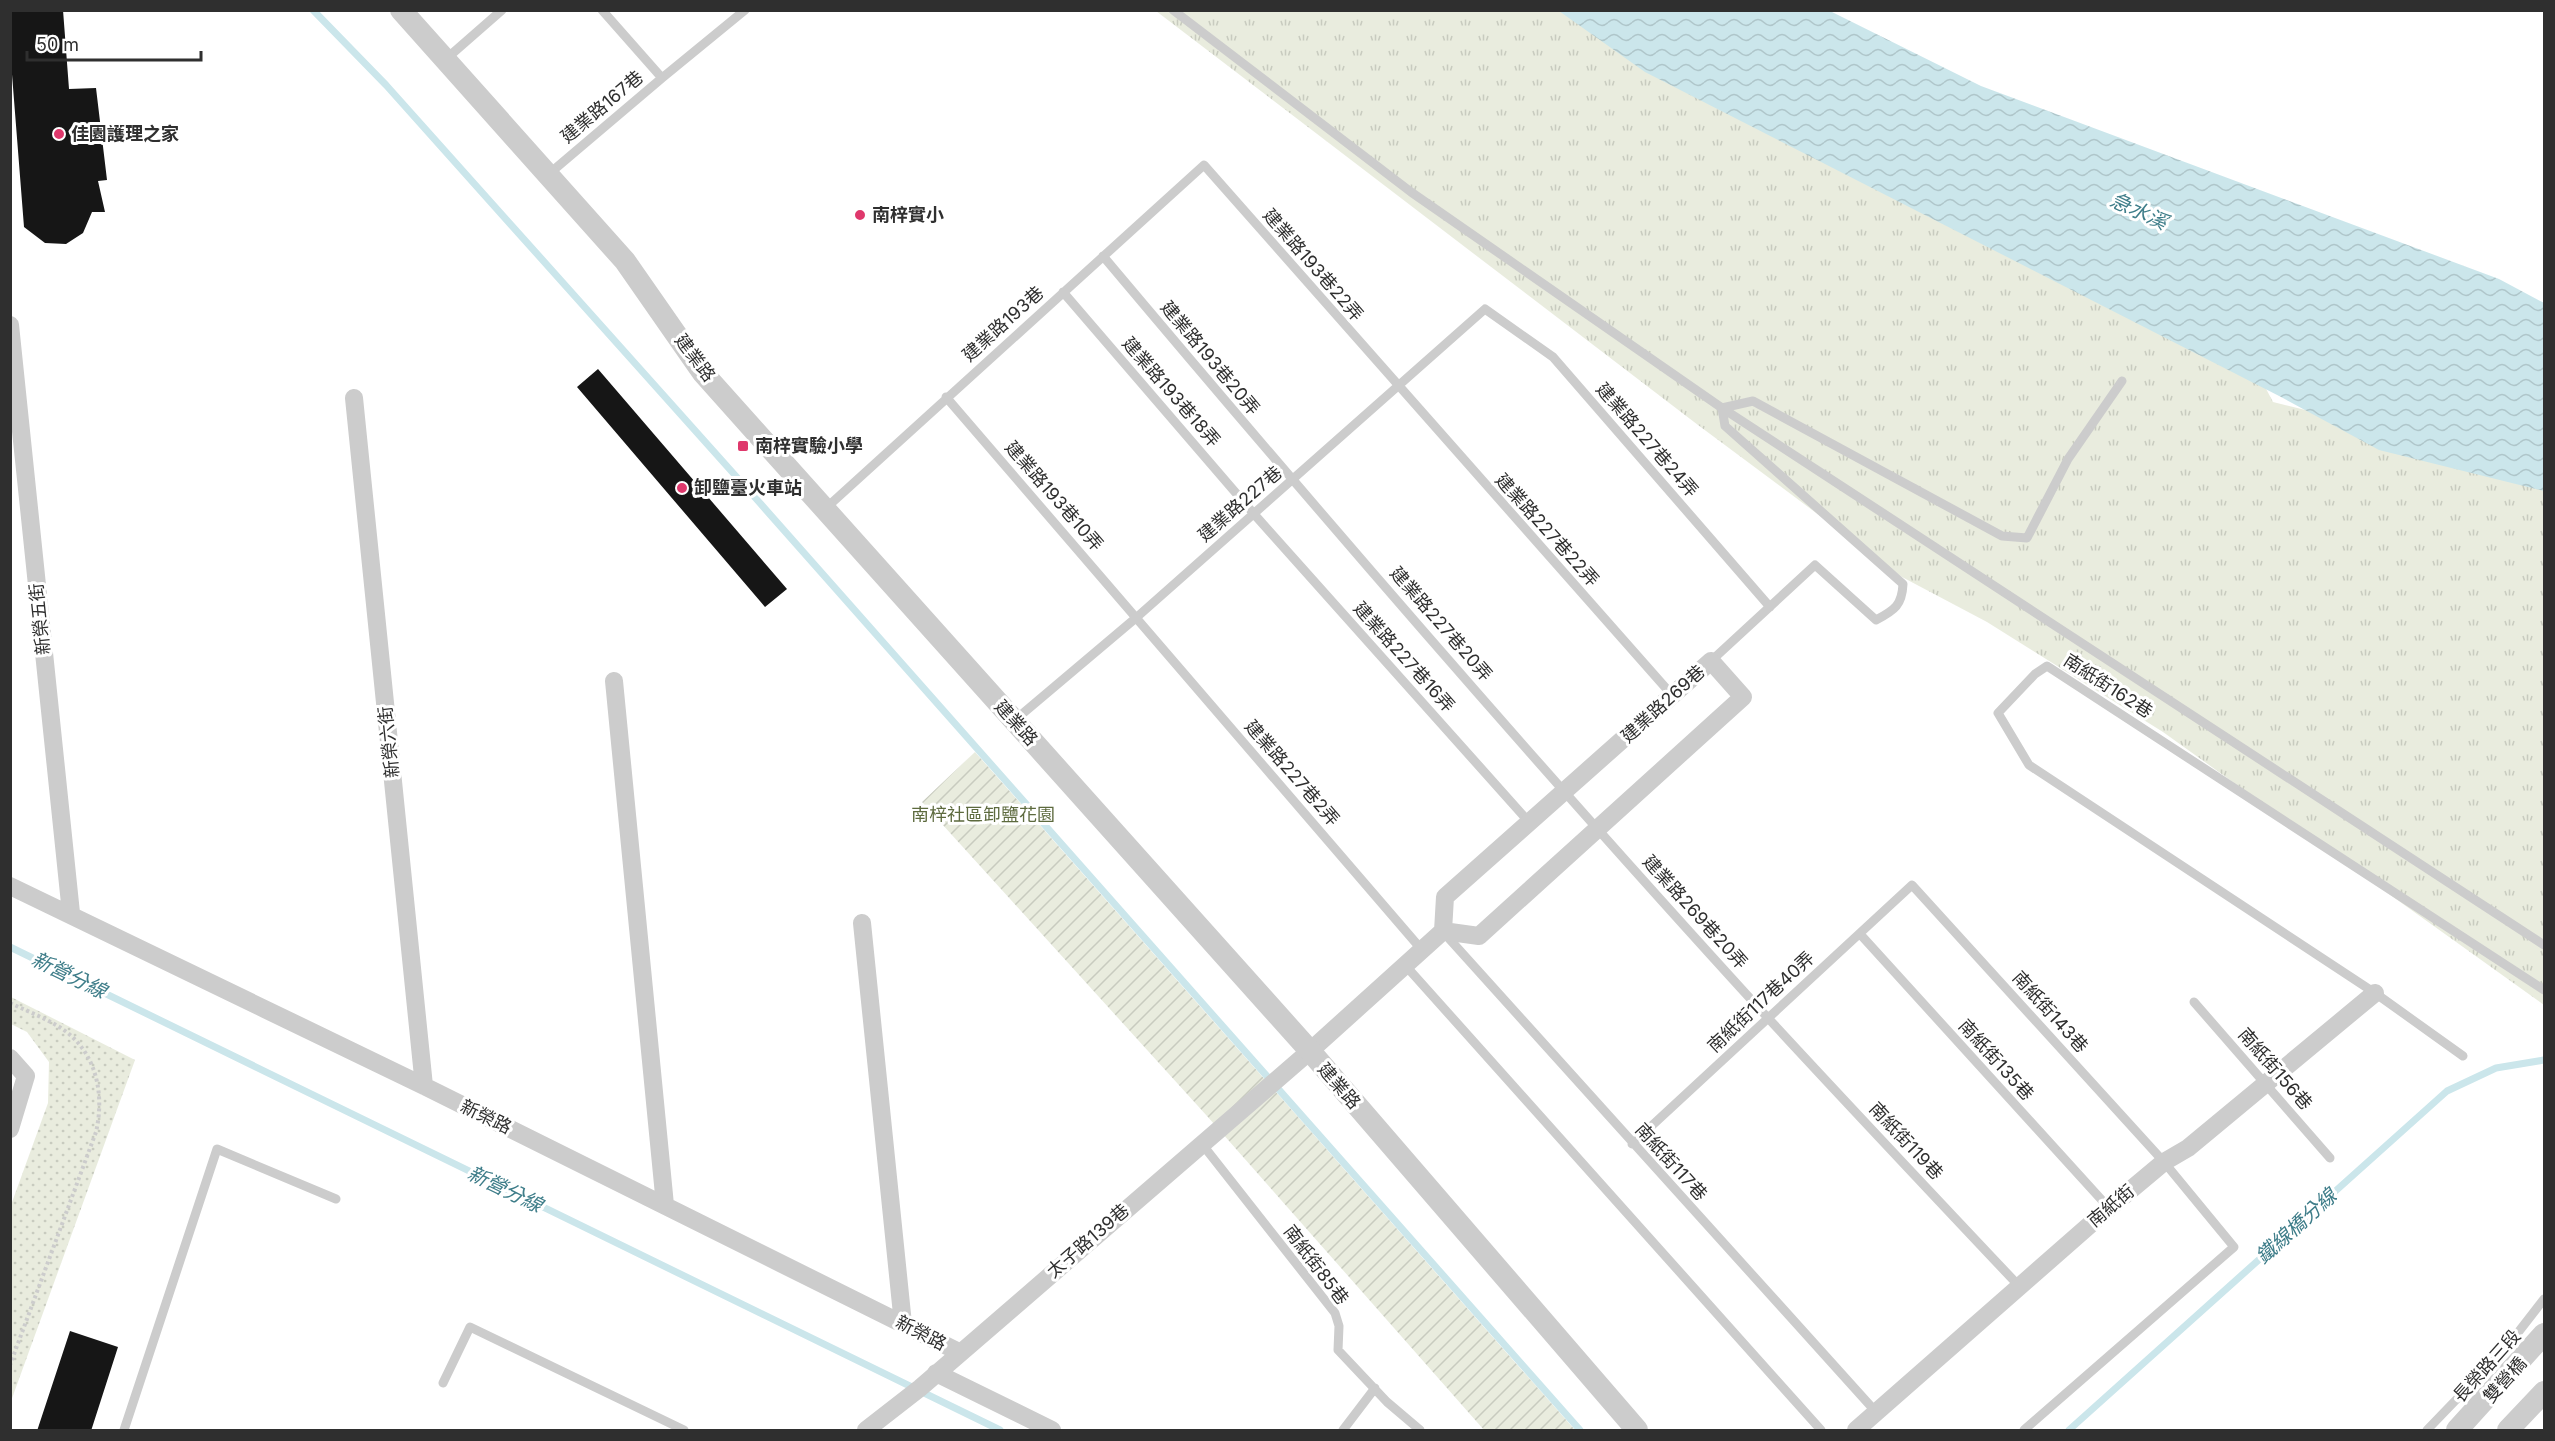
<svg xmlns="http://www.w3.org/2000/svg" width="2555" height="1441" font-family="Inter,'Noto Sans TC',sans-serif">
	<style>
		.grass { fill: url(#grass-tufts) }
		.park { fill: url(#park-dots) }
		.garden { fill: url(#garden-furrows) }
		.water { fill: url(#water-waves) }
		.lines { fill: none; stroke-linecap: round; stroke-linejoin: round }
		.stream { stroke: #cbe6eb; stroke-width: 7 }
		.building { fill: #161616 }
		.path { stroke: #ccc; stroke-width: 4; stroke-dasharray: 3 3; stroke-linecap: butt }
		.service { stroke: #ccc; stroke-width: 9 }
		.minor { stroke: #ccc; stroke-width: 18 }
		.tertiary { stroke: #ccc; stroke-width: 22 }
		.poi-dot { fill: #df386c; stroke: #fff; stroke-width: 2 }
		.labels { text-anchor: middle; stroke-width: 6; stroke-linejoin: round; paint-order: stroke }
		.street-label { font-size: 18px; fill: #2f2f2f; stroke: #fff }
		.poi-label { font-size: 18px; font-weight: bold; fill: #2f2f2f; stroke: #fff; text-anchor: start }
		.park-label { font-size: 18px; fill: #5d6a3e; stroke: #fff }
		.water-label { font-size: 20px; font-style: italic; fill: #3e7d89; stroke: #fff }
	</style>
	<defs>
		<pattern id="grass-tufts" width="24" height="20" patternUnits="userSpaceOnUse" patternTransform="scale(1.5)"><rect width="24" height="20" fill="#e9ecde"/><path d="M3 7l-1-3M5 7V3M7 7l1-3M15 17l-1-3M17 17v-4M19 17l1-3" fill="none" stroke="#c8cbbf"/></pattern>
		<pattern id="park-dots" width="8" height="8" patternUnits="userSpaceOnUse" patternTransform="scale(1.5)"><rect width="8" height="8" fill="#e9ecde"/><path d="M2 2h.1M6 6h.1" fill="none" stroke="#c8cbbf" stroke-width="1.8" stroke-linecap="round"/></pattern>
		<pattern id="garden-furrows" width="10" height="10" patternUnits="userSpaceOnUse" patternTransform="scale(1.5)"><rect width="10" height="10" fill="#e9ecde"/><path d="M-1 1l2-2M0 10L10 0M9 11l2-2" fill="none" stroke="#c8cbbf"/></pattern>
		<pattern id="water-waves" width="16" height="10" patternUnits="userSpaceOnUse" patternTransform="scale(1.5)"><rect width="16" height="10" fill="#cbe6eb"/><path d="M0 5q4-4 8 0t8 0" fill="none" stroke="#afc6ca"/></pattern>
	</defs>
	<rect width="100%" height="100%" fill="#fff"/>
	<path class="grass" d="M 1156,11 L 1644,11 L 2235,330 L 2273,402 L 2544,468 L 2544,1005 L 2163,732 L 1987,622 L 1902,577 L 1698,425 Z"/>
	<path class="park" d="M 11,997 L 135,1060 L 11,1401 L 11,1205 L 48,1103 L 49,1062 L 27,1032 L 11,1024 Z"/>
	<path class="garden" d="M 975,752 L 1575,1430 L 1484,1430 L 1207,1116 L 922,802 Z"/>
	<path class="water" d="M 1559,11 L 1830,11 L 1981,86 L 2499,279 L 2544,303 L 2544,491 L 2379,450 L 2283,398 L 1645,72 Z"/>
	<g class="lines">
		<path class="stream" d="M 313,10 L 386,85 L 759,502 L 1580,1430
			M 10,947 L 1000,1430
			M 2069,1430 L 2447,1091 L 2496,1068 L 2544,1060"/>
	</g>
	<path class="building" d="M 10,10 L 63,10 L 69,89 L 96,88 L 107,180 L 98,181 L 105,212 L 92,212 L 83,233 L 66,244 L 45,243 L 24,227 L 10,49 Z
		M 598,369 L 787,589 L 765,607 L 577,387 Z
		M 70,1331 L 118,1347 L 91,1431 L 37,1431 Z"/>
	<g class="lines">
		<path class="path" d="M 10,1003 C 27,1011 45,1018 61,1028 C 96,1051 105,1093 96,1132 L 10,1365"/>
		<path class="service" d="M 1173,10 L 1411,192 L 1722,408 L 2544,945
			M 446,59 L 502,10
			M 662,78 L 745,10
			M 550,173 L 662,78 L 602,10
			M 1103,256 C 1320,514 1541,770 1768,1018 C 1851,1108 1935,1197 2019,1286
			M 1063,292 L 1254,514 L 1529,822
			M 946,397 L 1422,950
			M 826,508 L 1204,165 L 1672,695
			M 1711,661 L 1815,565 L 1876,620 C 1895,610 1902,605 1903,584 L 1725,426 L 1722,408 L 1753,401 L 2002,536 L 2027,538 L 2068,459 L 2122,381
			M 1015,720 L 1137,617 L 1485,309 L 1553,357 L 1770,607
			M 1444,933 L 1876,1412
			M 1860,934 L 2109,1208
			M 1405,965 L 1821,1430
			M 2194,1002 L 2330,1158
			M 2463,1056 L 2375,993 L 2029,765 L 1998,713 L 2035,674 L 2047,666 L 2544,990
			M 1202,1144 L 1335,1313 L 1339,1326 L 1338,1350 L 1387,1402 L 1420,1430
			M 1632,1144 L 1912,885 L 2164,1162 L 2234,1247 L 2024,1430
			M 443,1383 L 470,1327 L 684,1430
			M 124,1430 L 217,1149 L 336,1199
			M 1343,1430 L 1375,1388
			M 2427,1430 L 2506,1348 L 2544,1299"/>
		<path class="minor" d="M 10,325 L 71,913
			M 354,398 L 424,1086
			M 614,681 L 665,1205
			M 10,886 L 424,1086 L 959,1352
			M 862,923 L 903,1324
			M 10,1058 L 26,1076 L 10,1129
			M 936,1373 L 1052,1430
			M 866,1430 L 920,1388 L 1310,1051 L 1443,931 L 1445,897 L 1711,661 L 1743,697 L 1479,936 L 1443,931
			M 1856,1430 L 2109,1208 L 2164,1162 L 2188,1148 L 2375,993"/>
		<path class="tertiary" d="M 401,10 L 625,261 L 703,373 L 1310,1051 L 1637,1430
			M 2457,1430 L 2544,1334
			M 2508,1430 L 2544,1392"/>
	</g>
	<g class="poi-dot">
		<circle cx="59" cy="134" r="6"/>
		<circle cx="860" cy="215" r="6"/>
		<rect x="737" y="440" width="12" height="12" rx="3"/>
		<circle cx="682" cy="488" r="6"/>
	</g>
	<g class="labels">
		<g class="street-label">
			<text transform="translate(602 107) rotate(-40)" y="6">建業路167巷</text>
			<text transform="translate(1313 265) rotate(49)" y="6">建業路193巷22弄</text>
			<text transform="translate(1003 324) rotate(-42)" y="6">建業路193巷</text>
			<text transform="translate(695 358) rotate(53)" y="6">建業路</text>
			<text transform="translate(1210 358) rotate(50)" y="6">建業路193巷20弄</text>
			<text transform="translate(1171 392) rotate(49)" y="6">建業路193巷18弄</text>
			<text transform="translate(1647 440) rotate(49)" y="6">建業路227巷24弄</text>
			<text transform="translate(1054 496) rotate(49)" y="6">建業路193巷10弄</text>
			<text transform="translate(1240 504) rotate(-41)" y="6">建業路227巷</text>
			<text transform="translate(1547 530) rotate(48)" y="6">建業路227巷22弄</text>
			<text transform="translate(40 619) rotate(-96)" y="6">新榮五街</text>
			<text transform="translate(1441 624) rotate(49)" y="6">建業路227巷20弄</text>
			<text transform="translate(1404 657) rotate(48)" y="6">建業路227巷16弄</text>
			<text transform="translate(2108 686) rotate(33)" y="6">南紙街162巷</text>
			<text transform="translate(1663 704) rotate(-42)" y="6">建業路269巷</text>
			<text transform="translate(1016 723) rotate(48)" y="6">建業路</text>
			<text transform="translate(389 742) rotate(-96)" y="6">新榮六街</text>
			<text transform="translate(1292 773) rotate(49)" y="6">建業路227巷2弄</text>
			<text transform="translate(1695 912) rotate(48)" y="6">建業路269巷20弄</text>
			<text transform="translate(1761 1002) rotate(-43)" y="6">南紙街117巷40弄</text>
			<text transform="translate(2050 1012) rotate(48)" y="6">南紙街143巷</text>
			<text transform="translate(1996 1060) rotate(48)" y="6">南紙街135巷</text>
			<text transform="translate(2275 1069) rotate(49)" y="6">南紙街156巷</text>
			<text transform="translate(1339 1086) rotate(49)" y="6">建業路</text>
			<text transform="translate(486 1117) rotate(26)" y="6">新榮路</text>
			<text transform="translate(1906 1141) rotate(47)" y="6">南紙街119巷</text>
			<text transform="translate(1671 1162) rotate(48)" y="6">南紙街117巷</text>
			<text transform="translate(2111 1206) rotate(-40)" y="6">南紙街</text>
			<text transform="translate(1088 1241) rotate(-41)" y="6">太子路139巷</text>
			<text transform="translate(1316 1265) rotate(53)" y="6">南紙街85巷</text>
			<text transform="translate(921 1333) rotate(27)" y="6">新榮路</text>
			<text transform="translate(2487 1366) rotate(-48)" y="6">長榮路三段</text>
			<text transform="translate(2505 1380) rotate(-48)" y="6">雙營橋</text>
		</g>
		<g class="poi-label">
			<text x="71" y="140">佳園護理之家</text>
			<text x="872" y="221">南梓實小</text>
			<text x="755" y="452">南梓實驗小學</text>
			<text x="694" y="494">卸鹽臺火車站</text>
		</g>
		<g class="park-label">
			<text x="983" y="821">南梓社區卸鹽花園</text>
		</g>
		<g class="water-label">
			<text transform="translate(2139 211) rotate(25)" y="7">急水溪</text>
			<text transform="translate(69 975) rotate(26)" y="7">新營分線</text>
			<text transform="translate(505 1189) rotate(26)" y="7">新營分線</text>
			<text transform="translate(2296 1226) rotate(-42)" y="7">鐵線橋分線</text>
		</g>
	</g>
	<rect width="2555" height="1441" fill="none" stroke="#2f2f2f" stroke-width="24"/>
	<path d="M27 51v9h174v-9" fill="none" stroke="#2f2f2f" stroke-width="3"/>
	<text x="36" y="51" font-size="18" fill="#2f2f2f" stroke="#ffffff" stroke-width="4.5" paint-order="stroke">50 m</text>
</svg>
